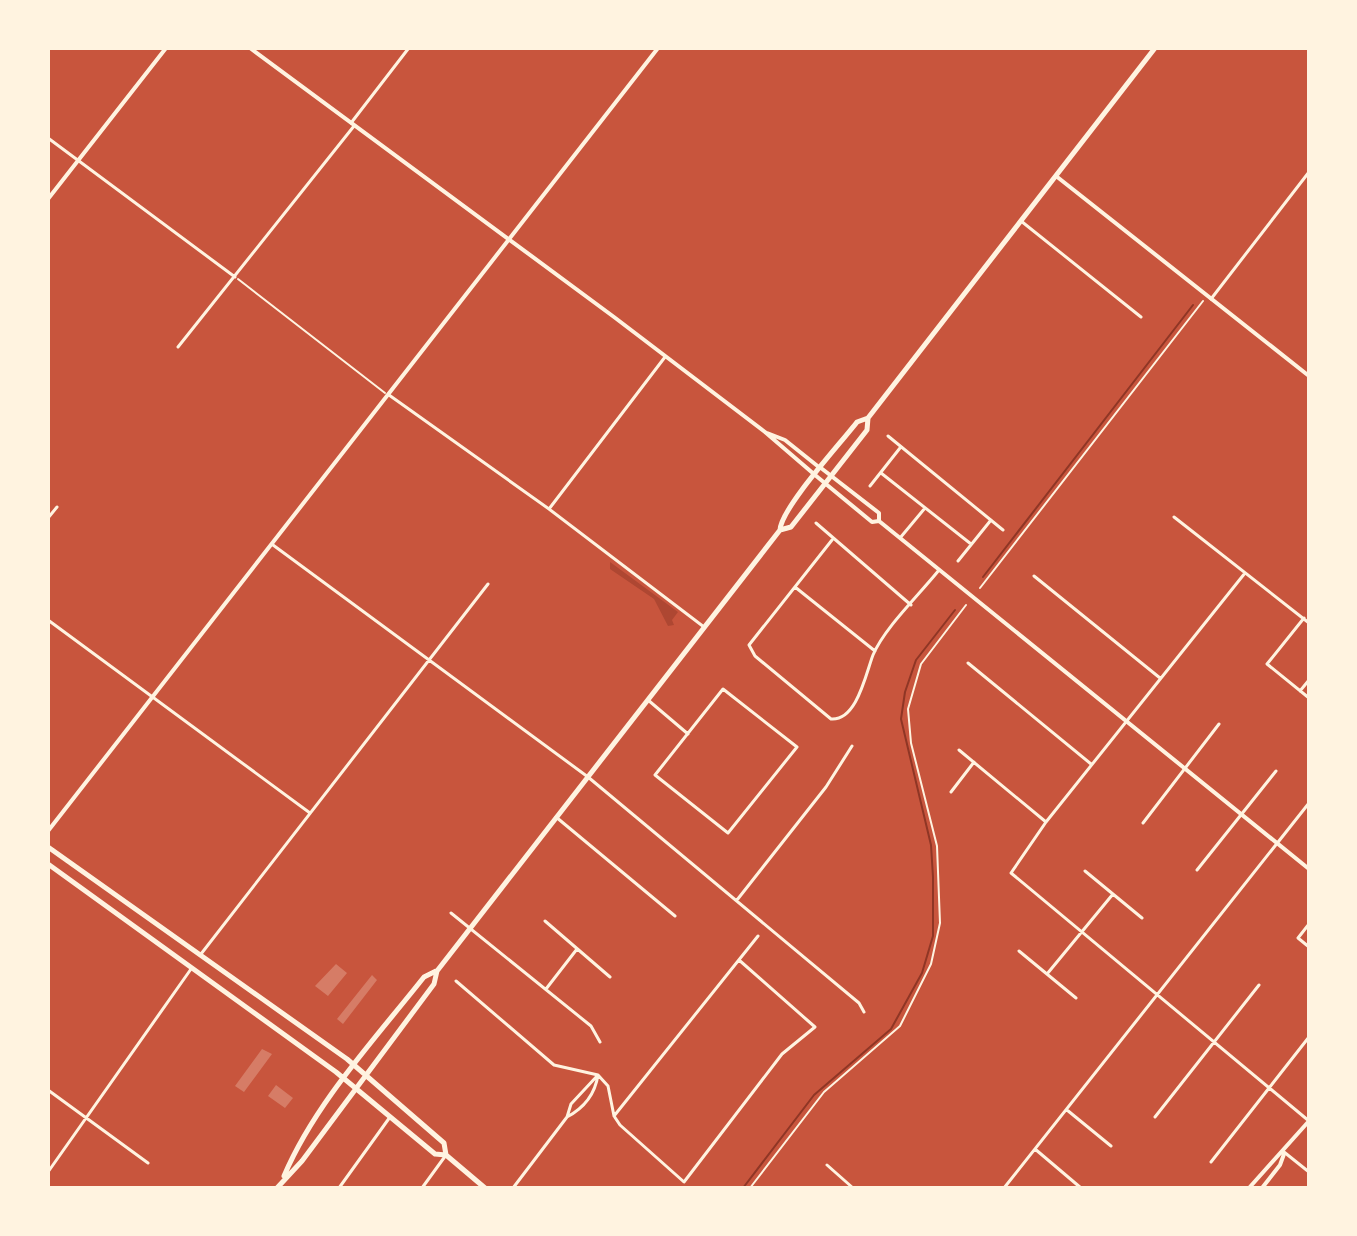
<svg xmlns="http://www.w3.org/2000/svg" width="1357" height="1236" font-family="'Golos Text',sans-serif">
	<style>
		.green { fill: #ae4732 }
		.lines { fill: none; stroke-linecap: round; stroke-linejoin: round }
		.stream { stroke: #8f3625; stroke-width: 2 }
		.building { fill: #d67c66 }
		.path { stroke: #fff3e0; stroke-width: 2 }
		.minor { stroke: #fff3e0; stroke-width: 3 }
		.tertiary { stroke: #fff3e0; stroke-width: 4 }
		.secondary { stroke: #fff3e0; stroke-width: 4 }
		.primary { stroke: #fff3e0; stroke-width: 5 }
	</style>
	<rect width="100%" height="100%" fill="#c8553d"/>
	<path class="green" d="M 610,562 L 678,612 L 672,620 L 674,625 L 668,626 L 654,599 L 610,569 Z"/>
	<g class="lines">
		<path class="stream" d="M 983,577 L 1193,305
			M 743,1188 L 814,1095 L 891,1029 L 922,973 L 933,936 L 933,877 L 931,845 L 901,719 L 905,692 L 916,660 L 955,610"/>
	</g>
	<path class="building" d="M 336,964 L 347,973 L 328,996 L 315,986 Z
		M 372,975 L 377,980 L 343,1024 L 337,1019 Z
		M 262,1049 L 272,1054 L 244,1092 L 235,1086 Z
		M 276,1085 L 293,1098 L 285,1108 L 268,1096 Z"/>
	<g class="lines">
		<path class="path" d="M 238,279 L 385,393
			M 980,588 L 1203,301
			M 750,1188 L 824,1092 L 900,1026 L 931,964 L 940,923 L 937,846 L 911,743 L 908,709 L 921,664 L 966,605"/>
		<path class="minor" d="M 351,123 L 408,49
			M 48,138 L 235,277
			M 1021,221 L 1141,317
			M 1211,299 L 1309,172
			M 178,347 L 354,126
			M 389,395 L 549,509 L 704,627
			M 888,436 L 1003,530
			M 881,473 L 971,544
			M 870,486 L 900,448
			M 549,509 L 665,357
			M 1174,517 L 1309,623
			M 48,518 L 57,507
			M 816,523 L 911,605
			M 900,538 L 925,508
			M 832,540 L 749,645 L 755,656 L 831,719 C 857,721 866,673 873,655 C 885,627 920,594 939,570
			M 273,545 L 588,777 L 859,1003 L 864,1012
			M 958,561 L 991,520
			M 1245,573 L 1046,822 L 1011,873 L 1309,1121
			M 1034,576 L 1160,678
			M 795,587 L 875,651
			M 1304,618 L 1267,664 L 1309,698
			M 48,620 L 310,813
			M 968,663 L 1091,764
			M 723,689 L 797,747 L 728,833 L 655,775 Z
			M 1300,691 L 1309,680
			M 648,700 L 688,734
			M 959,750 L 1046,822
			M 951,792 L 974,762
			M 556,817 L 675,916
			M 1143,823 L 1219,724
			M 1197,870 L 1276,771
			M 1085,871 L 1142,918
			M 737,900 L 826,787 L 852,746
			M 451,913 L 591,1026 L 600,1042
			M 545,921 L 610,977
			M 1309,924 L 1298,938 L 1309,947
			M 1019,951 L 1076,998
			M 201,954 L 488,584
			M 1047,974 L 1113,894
			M 456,981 L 554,1065 L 598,1075 L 608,1086 L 614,1116 L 620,1125 L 684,1182 L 782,1054 L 815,1027 L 739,960
			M 546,989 L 577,949
			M 48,1090 L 148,1163
			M 1067,1110 L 1111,1146
			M 614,1116 L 758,936
			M 567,1117 C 584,1108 595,1094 598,1075
			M 1155,1117 L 1259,985
			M 1035,1149 L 1081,1188
			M 1284,1152 L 1309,1172
			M 1211,1162 L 1309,1037
			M 827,1165 L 853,1188
			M 48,1172 L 191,969
			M 339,1188 L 390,1117
			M 422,1188 L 446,1155
			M 513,1188 L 567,1117 L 571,1104 L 598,1075
			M 1004,1188 L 1309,803"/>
		<path class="tertiary" d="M 250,48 L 614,317 L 765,432 L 815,475
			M 1056,176 L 1309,376
			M 48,199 L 166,48
			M 767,433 L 785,440 L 820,468
			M 48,831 L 658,48"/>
		<path class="secondary" d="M 821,468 L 879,513 L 879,521
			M 815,475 L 872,522 L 879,521 L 1309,869
			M 1249,1188 L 1309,1121
			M 1262,1188 L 1280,1165 L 1284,1154"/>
		<path class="primary" d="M 780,530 L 791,527 L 831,476 L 867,430 L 868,418
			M 48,847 L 347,1059 L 444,1143 L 446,1155
			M 48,864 L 336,1072 L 435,1154 L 446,1155 L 485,1188
			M 284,1176 C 315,1103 375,1039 424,977 L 436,971
			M 277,1188 L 302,1161 L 434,984 L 437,971 L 780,530 C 781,508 841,443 857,422 L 868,418 L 1155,48"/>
	</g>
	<rect width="1357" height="1236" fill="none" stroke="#fff3e0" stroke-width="100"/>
</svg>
